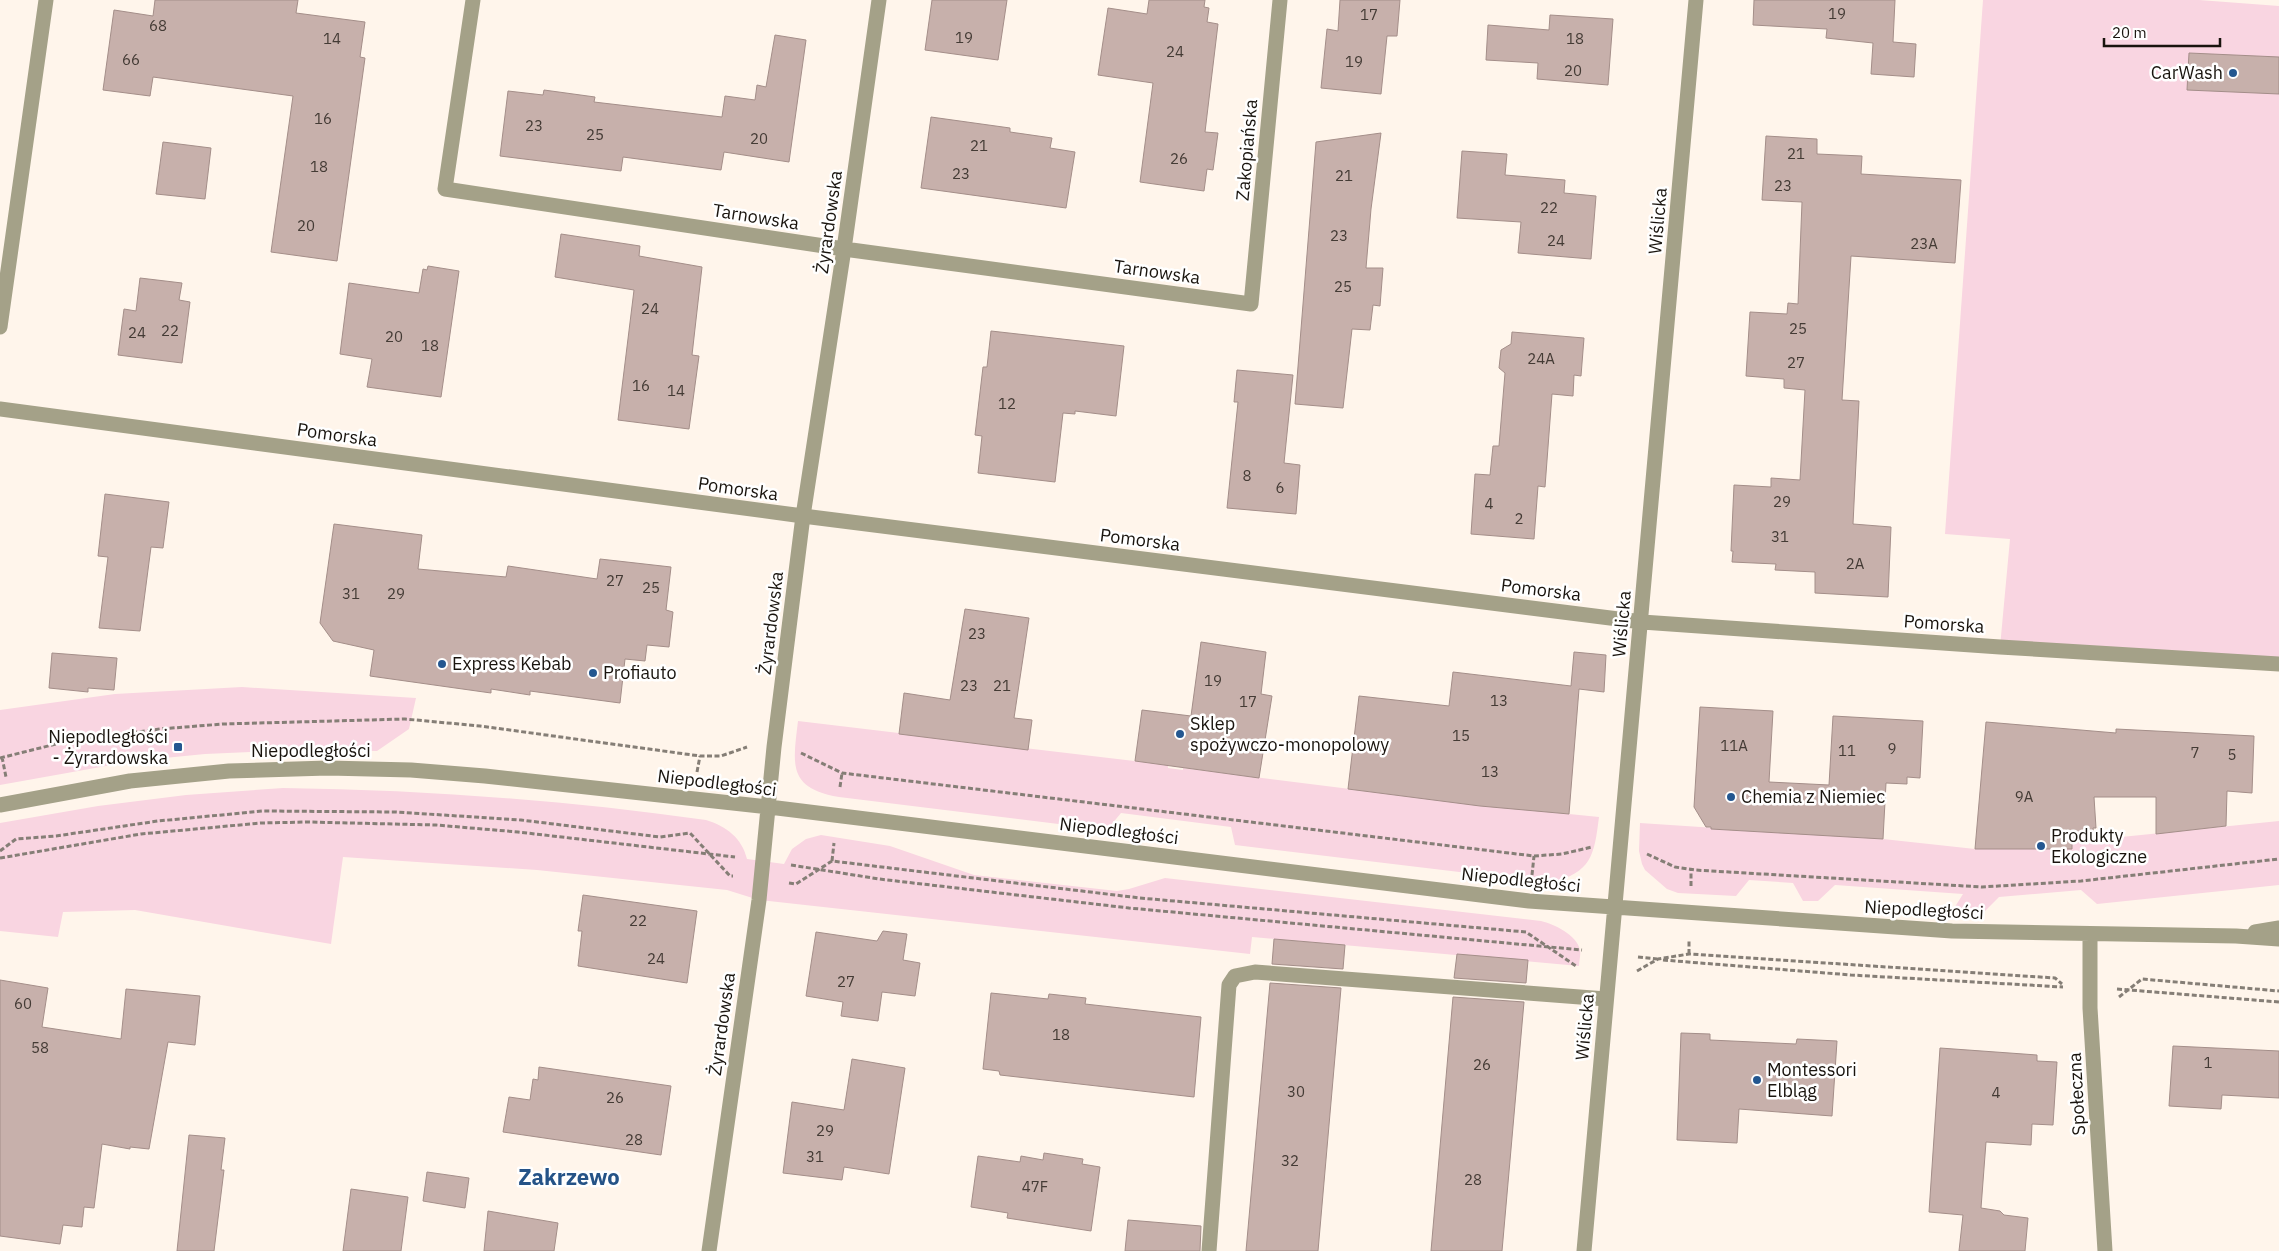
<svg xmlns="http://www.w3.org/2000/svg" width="2279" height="1251" font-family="'IBM Plex Sans',sans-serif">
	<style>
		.green { fill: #f9d5e1 }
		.building { fill: #c7b0ab; stroke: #a48e89 }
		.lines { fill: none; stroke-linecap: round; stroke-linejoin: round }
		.path { stroke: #857e76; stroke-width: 3; stroke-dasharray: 5 2.5; stroke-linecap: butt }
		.minor { stroke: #a4a188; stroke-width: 15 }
		.poi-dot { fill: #245790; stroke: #fff; stroke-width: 2 }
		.labels { text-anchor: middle; stroke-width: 5; stroke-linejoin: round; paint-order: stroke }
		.number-label { font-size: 15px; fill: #443b35 }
		.poi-label { font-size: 18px; fill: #19140e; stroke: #fff; text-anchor: start }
		.street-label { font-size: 18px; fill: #19140e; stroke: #fff }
		.district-label { font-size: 22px; font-weight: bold; fill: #255387; stroke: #fff }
	</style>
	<rect width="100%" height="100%" fill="#fff5eb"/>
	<path class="green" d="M 1983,0 L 2199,0 L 2279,6 L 2279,664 L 2000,647 L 2010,539 L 1945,534 Z
		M 242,687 L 416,698 L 409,729 L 377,751 L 300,750 L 205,754 L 134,761 L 0,785 L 0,710 L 115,694 Z
		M 798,721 L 1168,765 L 1168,768 L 1183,770 L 1183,768 L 1470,804 L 1599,817 C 1594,856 1592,872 1550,883 L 1235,845 L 1231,827 L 1121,813 L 1107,830 L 839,797 C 787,788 793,764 798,721 Z
		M 283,788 C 425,790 566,800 706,820 C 726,826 742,838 747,859 L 784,864 L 792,849 L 806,839 L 821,835 L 890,846 L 974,875 L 1117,891 L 1129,889 L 1165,878 L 1541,921 C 1554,924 1577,935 1580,950 C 1581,955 1579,961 1579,966 L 1252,937 L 1250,954 L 759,900 L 727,890 L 537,870 L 343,857 L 331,944 L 135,910 L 63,912 L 58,937 L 0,931 L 0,823 L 98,806 L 186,795 Z
		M 2279,821 L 2279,885 L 2097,904 L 2081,890 L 1999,897 L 1984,912 L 1953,910 L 1963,894 L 1835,885 L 1818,901 L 1803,901 L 1793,883 L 1749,880 L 1736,896 L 1678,893 L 1667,889 L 1645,870 L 1642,864 L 1639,851 L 1640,823 L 1883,839 L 1975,849 L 2072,849 L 2072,842 Z"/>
	<path class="building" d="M 155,0 L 298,0 L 296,13 L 365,22 L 360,57 L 365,58 L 337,261 L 271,252 L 293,96 L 153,77 L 150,96 L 103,90 L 114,10 L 153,16 Z
		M 932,0 L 1007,0 L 998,60 L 925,50 Z
		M 1149,0 L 1205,0 L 1204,7 L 1209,8 L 1207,22 L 1218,24 L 1205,132 L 1218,133 L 1213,170 L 1207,169 L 1204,191 L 1140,182 L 1153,83 L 1098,75 L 1108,8 L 1147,14 Z
		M 1340,0 L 1400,0 L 1397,36 L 1387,36 L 1381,94 L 1321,88 L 1327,29 L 1338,31 Z
		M 1754,0 L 1895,0 L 1893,42 L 1916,44 L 1914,77 L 1871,74 L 1873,43 L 1826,38 L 1827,29 L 1753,25 Z
		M 1550,15 L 1613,19 L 1608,85 L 1537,79 L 1538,63 L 1486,60 L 1488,25 L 1549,30 Z
		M 775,35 L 806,40 L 789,162 L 724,152 L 721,170 L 623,157 L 621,171 L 500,156 L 508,91 L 543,95 L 544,90 L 595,97 L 594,102 L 722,117 L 725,96 L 755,100 L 757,85 L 766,87 Z
		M 2189,53 L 2279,57 L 2279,94 L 2187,90 Z
		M 931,117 L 1010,128 L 1010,132 L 1052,138 L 1050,148 L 1075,152 L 1066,208 L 921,188 Z
		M 1381,133 L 1371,209 L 1366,268 L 1383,268 L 1380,306 L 1373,305 L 1370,330 L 1352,329 L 1343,408 L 1295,404 L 1316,142 Z
		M 1766,136 L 1817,139 L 1817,154 L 1862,156 L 1861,174 L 1961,180 L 1955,263 L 1851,256 L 1842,400 L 1859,401 L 1853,524 L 1891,527 L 1888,597 L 1815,593 L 1815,572 L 1775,570 L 1776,564 L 1732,562 L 1733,551 L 1731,551 L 1734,485 L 1771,487 L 1771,478 L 1800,480 L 1805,390 L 1784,388 L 1784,379 L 1746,376 L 1750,312 L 1787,314 L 1788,303 L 1798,304 L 1802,202 L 1762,200 Z
		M 163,142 L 211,148 L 205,199 L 156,194 Z
		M 1462,151 L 1507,154 L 1505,175 L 1565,180 L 1564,193 L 1596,196 L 1591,259 L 1518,253 L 1521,222 L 1457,218 Z
		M 561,234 L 640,246 L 639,256 L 702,267 L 692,355 L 699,356 L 689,429 L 618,420 L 634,290 L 555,277 Z
		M 428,266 L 459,271 L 441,397 L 367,387 L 372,359 L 340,354 L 349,283 L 419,293 L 423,269 L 427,270 Z
		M 140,278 L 182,283 L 179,300 L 190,302 L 182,363 L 118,355 L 124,309 L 136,311 Z
		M 991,331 L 1124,346 L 1116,416 L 1075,411 L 1075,414 L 1063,413 L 1055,482 L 978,473 L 982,436 L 975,435 L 983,367 L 987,367 Z
		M 1512,332 L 1584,338 L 1581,376 L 1574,375 L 1573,396 L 1552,394 L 1545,487 L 1538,486 L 1534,539 L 1471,534 L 1475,474 L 1490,475 L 1493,446 L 1499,446 L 1505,373 L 1499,368 L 1501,350 L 1511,344 Z
		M 1237,370 L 1293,375 L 1284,463 L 1300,465 L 1296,514 L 1227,508 L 1238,402 L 1234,402 Z
		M 105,494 L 169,502 L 163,548 L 151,547 L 140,631 L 99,628 L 108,557 L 98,556 Z
		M 334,524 L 422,535 L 418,569 L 506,577 L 508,566 L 597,579 L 600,559 L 671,567 L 666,610 L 673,612 L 669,647 L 647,645 L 645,661 L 625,659 L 620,703 L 530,691 L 530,695 L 491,689 L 491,693 L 370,676 L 374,650 L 333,641 L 320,623 Z
		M 965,609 L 1029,618 L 1014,718 L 1032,720 L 1028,750 L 899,734 L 904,693 L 950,700 Z
		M 1201,642 L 1266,652 L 1261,694 L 1272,696 L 1259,778 L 1135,761 L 1142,710 L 1191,716 Z
		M 1574,652 L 1606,655 L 1604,692 L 1579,689 L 1569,814 L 1480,806 L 1348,789 L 1359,696 L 1449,706 L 1453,672 L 1571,686 Z
		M 52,653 L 117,658 L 114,690 L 88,688 L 88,692 L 49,688 Z
		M 1700,707 L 1773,711 L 1769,782 L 1829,785 L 1833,716 L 1923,721 L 1920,778 L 1907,777 L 1907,784 L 1886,783 L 1883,839 L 1711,829 L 1711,827 L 1706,827 L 1694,807 Z
		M 1986,722 L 2116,733 L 2116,729 L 2254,736 L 2252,793 L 2227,791 L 2226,826 L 2156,834 L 2156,797 L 2094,797 L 2096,828 L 2093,828 L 2094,841 L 2072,842 L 2072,849 L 1975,849 Z
		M 583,895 L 697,911 L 687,983 L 578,966 L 582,931 L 578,931 Z
		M 883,931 L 907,934 L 903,960 L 920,963 L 915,996 L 882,992 L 878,1021 L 841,1016 L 843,1002 L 806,996 L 816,932 L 877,941 Z
		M 1274,939 L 1345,945 L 1343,969 L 1272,964 Z
		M 1457,954 L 1528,960 L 1526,983 L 1454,978 Z
		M 0,980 L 48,988 L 42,1027 L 121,1039 L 126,989 L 200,996 L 195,1045 L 168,1042 L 149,1149 L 130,1147 L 130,1149 L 102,1144 L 94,1208 L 84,1207 L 82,1227 L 63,1225 L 60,1244 L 0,1236 Z
		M 1270,983 L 1341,988 L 1318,1251 L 1246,1251 Z
		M 991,993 L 1048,999 L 1049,994 L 1086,998 L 1085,1004 L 1201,1017 L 1194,1097 L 1000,1075 L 999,1071 L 983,1069 Z
		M 1453,997 L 1524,1002 L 1502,1251 L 1431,1251 Z
		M 1681,1033 L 1710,1034 L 1710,1040 L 1796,1044 L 1797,1039 L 1837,1041 L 1832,1116 L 1739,1109 L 1737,1143 L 1677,1140 Z
		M 2173,1046 L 2279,1051 L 2279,1098 L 2222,1095 L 2221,1109 L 2169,1106 Z
		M 1940,1048 L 2037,1055 L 2037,1061 L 2057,1062 L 2053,1125 L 2032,1124 L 2031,1145 L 1986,1142 L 1981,1208 L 2000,1211 L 2004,1215 L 2028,1218 L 2025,1251 L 1959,1251 L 1963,1215 L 1929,1212 Z
		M 852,1059 L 905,1068 L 889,1174 L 844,1167 L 842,1180 L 783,1173 L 792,1102 L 844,1110 Z
		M 539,1067 L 671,1086 L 661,1155 L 503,1132 L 509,1097 L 530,1100 L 533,1079 L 538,1080 Z
		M 189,1135 L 225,1138 L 221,1170 L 224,1170 L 214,1251 L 177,1251 Z
		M 1044,1153 L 1083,1159 L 1082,1164 L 1100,1167 L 1091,1231 L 1007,1218 L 1008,1213 L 971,1207 L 978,1156 L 1020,1162 L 1021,1156 L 1043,1160 Z
		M 427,1172 L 469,1178 L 465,1208 L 423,1201 Z
		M 351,1189 L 408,1197 L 401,1251 L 343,1251 Z
		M 488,1211 L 558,1223 L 554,1251 L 484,1251 Z
		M 1128,1220 L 1201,1226 L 1200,1251 L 1125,1251 Z"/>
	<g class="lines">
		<path class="path" d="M 801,753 L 842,773 L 1534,856 L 1562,854 L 1592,847
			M 2,757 L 6,777
			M 0,758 L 68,741 L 160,729 L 223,724 L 405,719 L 480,726 L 700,756 L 721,756 L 747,747
			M 697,772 L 700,756
			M 840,787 L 842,773
			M 0,851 L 16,839 L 56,836 L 158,821 L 263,811 L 396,812 L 521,820 L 660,837 L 690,833 L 730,876 L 733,876
			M 1647,854 L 1675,867 L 1695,870 L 1982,887 L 2081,881 L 2279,859
			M 0,858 L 141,834 L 261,823 L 308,822 L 436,825 L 518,832 L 735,857
			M 832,861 L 834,843
			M 791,865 L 879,879 L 1129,908 L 1582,950
			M 1532,875 L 1534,856
			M 789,883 L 796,884 L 832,861 L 1140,898 L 1526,932 L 1576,966
			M 1691,886 L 1691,870
			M 1689,954 L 1689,940
			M 1638,957 L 1657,959
			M 1663,960 L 1851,975 L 2063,987
			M 1637,971 L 1658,959 L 1689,954 L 2055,978 L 2062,984
			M 2117,989 L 2279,1002
			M 2119,997 L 2142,979 L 2279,991"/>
		<path class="minor" d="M 473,0 L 445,189 L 844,249 L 1251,304 L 1280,0
			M 0,327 L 46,0
			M 0,409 L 803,516 L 1642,622 L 2000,647 L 2279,664
			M 0,805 L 130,781 L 229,771 L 328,768 L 411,770 L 485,776 L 769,807 L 1529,901 L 1952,931 L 2236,936 L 2279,939
			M 2255,932 L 2279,928
			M 2090,935 L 2090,1008 L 2105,1251
			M 709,1251 L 759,900 L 774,747 L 803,516 L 844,249 L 879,0
			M 1209,1251 L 1229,985 L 1235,976 L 1255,972 L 1606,999
			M 1584,1251 L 1696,0"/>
	</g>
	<g class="poi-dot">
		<circle cx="2233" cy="73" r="5"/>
		<circle cx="442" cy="664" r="5"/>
		<circle cx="593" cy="673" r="5"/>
		<circle cx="1180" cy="734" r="5"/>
		<rect x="173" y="742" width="10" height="10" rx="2.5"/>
		<circle cx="1731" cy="797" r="5"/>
		<circle cx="2041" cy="846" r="5"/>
		<circle cx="1757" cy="1080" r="5"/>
	</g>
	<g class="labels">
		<g class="number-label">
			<text x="1837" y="19">19</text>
			<text x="1369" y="20">17</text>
			<text x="158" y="31">68</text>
			<text x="964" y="43">19</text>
			<text x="332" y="44">14</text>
			<text x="1575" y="44">18</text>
			<text x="1175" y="57">24</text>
			<text x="131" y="65">66</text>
			<text x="1354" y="67">19</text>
			<text x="1573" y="76">20</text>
			<text x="323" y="124">16</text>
			<text x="534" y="131">23</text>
			<text x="595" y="140">25</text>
			<text x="759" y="144">20</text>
			<text x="979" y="151">21</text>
			<text x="1796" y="159">21</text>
			<text x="1179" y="164">26</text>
			<text x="319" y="172">18</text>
			<text x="961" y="179">23</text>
			<text x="1344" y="181">21</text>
			<text x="1783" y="191">23</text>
			<text x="1549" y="213">22</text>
			<text x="306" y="231">20</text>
			<text x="1339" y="241">23</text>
			<text x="1556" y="246">24</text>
			<text x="1924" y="249">23A</text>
			<text x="1343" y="292">25</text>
			<text x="650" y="314">24</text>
			<text x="1798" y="334">25</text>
			<text x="170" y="336">22</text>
			<text x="137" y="338">24</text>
			<text x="394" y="342">20</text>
			<text x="430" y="351">18</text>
			<text x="1541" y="364">24A</text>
			<text x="1796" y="368">27</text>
			<text x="641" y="391">16</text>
			<text x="676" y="396">14</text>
			<text x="1007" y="409">12</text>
			<text x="1247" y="481">8</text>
			<text x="1280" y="493">6</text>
			<text x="1782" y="507">29</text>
			<text x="1489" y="509">4</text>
			<text x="1519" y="524">2</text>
			<text x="1780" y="542">31</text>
			<text x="1855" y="569">2A</text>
			<text x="615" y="586">27</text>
			<text x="651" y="593">25</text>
			<text x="351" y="599">31</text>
			<text x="396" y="599">29</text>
			<text x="977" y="639">23</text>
			<text x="1213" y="686">19</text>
			<text x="969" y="691">23</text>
			<text x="1002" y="691">21</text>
			<text x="1499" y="706">13</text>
			<text x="1248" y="707">17</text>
			<text x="1461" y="741">15</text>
			<text x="1734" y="751">11A</text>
			<text x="1892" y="754">9</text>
			<text x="1847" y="756">11</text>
			<text x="2195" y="758">7</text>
			<text x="2232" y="760">5</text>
			<text x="1490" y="777">13</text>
			<text x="2024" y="802">9A</text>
			<text x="638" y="926">22</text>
			<text x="656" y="964">24</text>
			<text x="846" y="987">27</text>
			<text x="23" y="1009">60</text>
			<text x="1061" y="1040">18</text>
			<text x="40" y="1053">58</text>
			<text x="2208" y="1068">1</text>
			<text x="1482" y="1070">26</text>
			<text x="1296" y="1097">30</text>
			<text x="1996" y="1098">4</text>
			<text x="615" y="1103">26</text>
			<text x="825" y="1136">29</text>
			<text x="634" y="1145">28</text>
			<text x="815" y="1162">31</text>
			<text x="1290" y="1166">32</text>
			<text x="1473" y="1185">28</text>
			<text x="1035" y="1192">47F</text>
		</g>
		<g class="poi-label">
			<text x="2223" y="79" text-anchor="end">CarWash</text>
			<text x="452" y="670">Express Kebab</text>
			<text x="603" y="679">Profiauto</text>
			<text x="1190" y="730">Sklep<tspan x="1190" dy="21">spożywczo-monopolowy</tspan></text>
			<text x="168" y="743" text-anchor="end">Niepodległości<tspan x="168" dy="21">- Żyrardowska</tspan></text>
			<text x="1741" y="803">Chemia z Niemiec</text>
			<text x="2051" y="842">Produkty<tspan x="2051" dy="21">Ekologiczne</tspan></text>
			<text x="1767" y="1076">Montessori<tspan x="1767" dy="21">Elbląg</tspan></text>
		</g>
		<g class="street-label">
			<text transform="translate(1247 150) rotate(-85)" y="6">Zakopiańska</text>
			<text transform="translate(756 217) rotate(9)" y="6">Tarnowska</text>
			<text transform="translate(1658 221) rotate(-85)" y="6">Wiślicka</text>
			<text transform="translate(829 222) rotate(-82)" y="6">Żyrardowska</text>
			<text transform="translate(1157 272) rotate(8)" y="6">Tarnowska</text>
			<text transform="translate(337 435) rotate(8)" y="6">Pomorska</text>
			<text transform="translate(738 489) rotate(8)" y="6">Pomorska</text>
			<text transform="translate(1140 540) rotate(7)" y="6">Pomorska</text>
			<text transform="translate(1541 590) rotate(7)" y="6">Pomorska</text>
			<text transform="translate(771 623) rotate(-83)" y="6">Żyrardowska</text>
			<text transform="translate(1622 624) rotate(-85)" y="6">Wiślicka</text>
			<text transform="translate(1944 624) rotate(4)" y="6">Pomorska</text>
			<text x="311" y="757">Niepodległości</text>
			<text transform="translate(717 783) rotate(7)" y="6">Niepodległości</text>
			<text transform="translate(1119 831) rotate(7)" y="6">Niepodległości</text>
			<text transform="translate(1521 880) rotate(6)" y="6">Niepodległości</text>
			<text transform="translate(1924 910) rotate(3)" y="6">Niepodległości</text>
			<text transform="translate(722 1024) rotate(-82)" y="6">Żyrardowska</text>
			<text transform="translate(1585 1027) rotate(-85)" y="6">Wiślicka</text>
			<text transform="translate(2077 1094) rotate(-93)" y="6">Społeczna</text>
		</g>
		<g class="district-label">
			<text x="569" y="1185">Zakrzewo</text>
		</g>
	</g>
	<path d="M2104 38v8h116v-8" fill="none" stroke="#19140e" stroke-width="2.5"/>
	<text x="2112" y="38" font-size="15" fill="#19140e" stroke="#ffffff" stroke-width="4" paint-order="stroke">20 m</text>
</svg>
